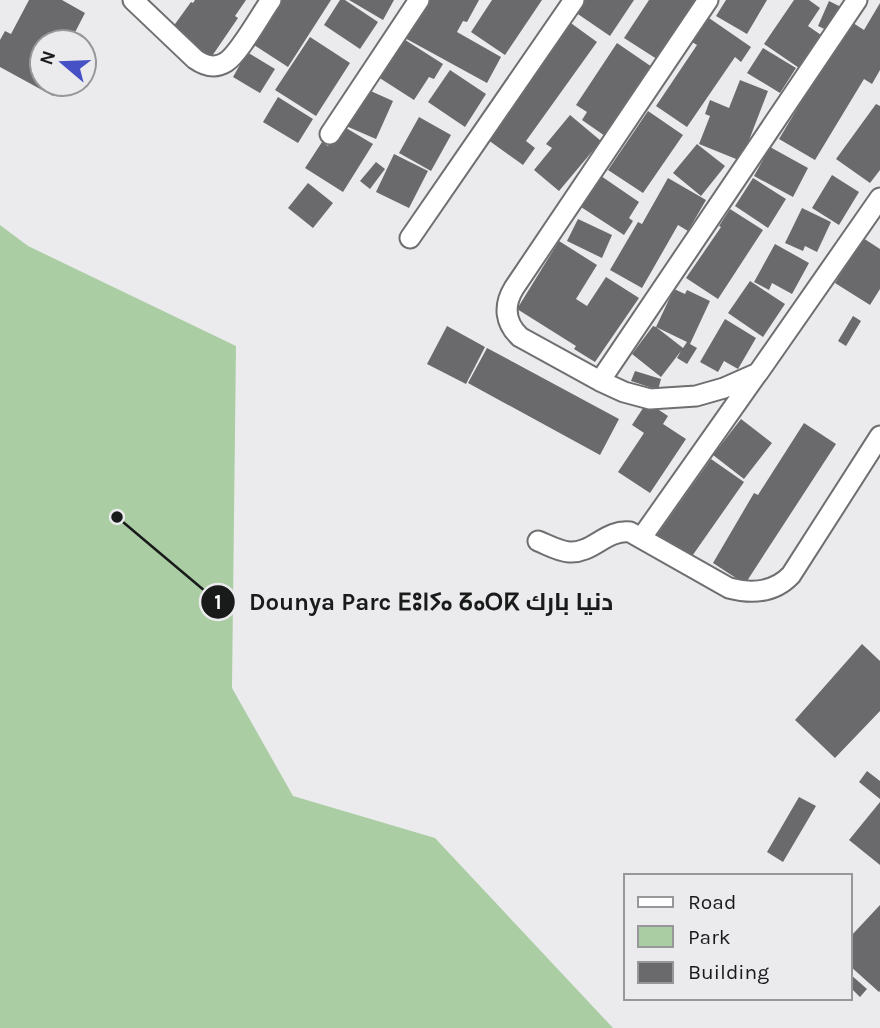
<svg xmlns="http://www.w3.org/2000/svg" width="880" height="1028" font-family="Karla,Cairo,'Noto Sans Tifinagh',sans-serif">
	<style>
		.green { fill: #abcda3 }
		.building { fill: #6a6a6c; fill-rule: evenodd }
		.lines { fill: none; stroke-linecap: round; stroke-linejoin: round }
		.street-casing { stroke: #6f6f71; stroke-width: 23 }
		.street { stroke: #fff; stroke-width: 19 }
		.leader { fill: none; stroke: #191a1a; stroke-width: 2.5 }
		.callout-dot { fill: #191a1a; stroke: #ebebee; stroke-width: 2.5 }
		.mark-label { font-size: 21px; text-anchor: middle; font-weight: bold; fill: #fff }
		.callout-label { font-size: 24px; text-anchor: middle; font-weight: bold; fill: #191a1a; stroke: #ebebee; stroke-width: 5; stroke-linejoin: round; paint-order: stroke }
	</style>
	<rect width="100%" height="100%" fill="#ebebee"/>
	<path class="green" d="M 0,225 L 28,246 L 236,346 L 232,688 L 293,796 L 435,838 L 613,1028 L 0,1028 Z"/>
	<path class="building" d="M 29,0 L 62,0 L 85,13 L 70,42 L 42,42 L 42,84 L 60,84 L 53,96 L 0,67 L 0,40 L 5,31 L 11,34 Z
		M 195,0 L 246,0 L 235,16 L 238,18 L 210,59 L 170,31 L 191,2 L 193,3 Z
		M 282,0 L 331,0 L 288,67 L 254,45 Z
		M 340,0 L 345,0 L 378,22 L 360,49 L 324,25 Z
		M 349,0 L 394,0 L 383,20 Z
		M 426,0 L 479,0 L 467,22 L 463,21 L 457,32 L 501,57 L 487,83 L 403,37 Z
		M 492,0 L 542,0 L 505,55 L 471,32 Z
		M 578,0 L 634,0 L 610,36 L 572,10 Z
		M 649,0 L 700,0 L 660,61 L 624,38 Z
		M 726,0 L 767,0 L 747,34 L 716,16 Z
		M 794,0 L 809,0 L 820,8 L 808,26 L 824,37 L 802,70 L 764,44 Z
		M 829,1 L 843,8 L 831,32 L 818,26 Z
		M 880,3 L 880,70 L 872,84 L 864,79 L 815,160 L 779,139 L 850,21 L 864,30 Z
		M 709,18 L 751,47 L 741,62 L 735,57 L 687,127 L 656,106 L 697,45 L 692,42 Z
		M 568,21 L 597,42 L 526,141 L 535,148 L 523,165 L 484,137 Z
		M 399,36 L 443,64 L 434,79 L 429,77 L 414,100 L 375,75 Z
		M 310,37 L 350,63 L 316,116 L 275,90 Z
		M 617,43 L 652,67 L 605,136 L 582,120 L 587,112 L 576,105 Z
		M 763,48 L 796,68 L 780,93 L 747,73 Z
		M 247,52 L 275,69 L 260,93 L 233,77 Z
		M 450,70 L 486,94 L 465,127 L 428,102 Z
		M 740,80 L 768,91 L 741,161 L 699,144 L 710,116 L 705,114 L 710,100 L 729,108 Z
		M 364,88 L 393,101 L 376,139 L 346,126 Z
		M 278,97 L 313,119 L 298,143 L 263,122 Z
		M 876,104 L 880,106 L 880,170 L 870,183 L 836,159 Z
		M 648,111 L 683,135 L 643,193 L 608,170 Z
		M 570,115 L 601,141 L 559,191 L 534,170 L 552,148 L 546,144 Z
		M 419,117 L 451,135 L 431,171 L 399,153 Z
		M 341,125 L 373,144 L 343,192 L 305,168 L 322,142 L 328,146 Z
		M 697,144 L 725,166 L 701,196 L 673,173 Z
		M 770,147 L 808,168 L 793,197 L 754,176 Z
		M 394,154 L 428,171 L 409,208 L 376,192 Z
		M 376,162 L 385,169 L 370,189 L 360,181 Z
		M 832,175 L 859,192 L 839,225 L 812,208 Z
		M 601,176 L 639,202 L 629,218 L 633,221 L 624,235 L 581,207 Z
		M 668,178 L 706,200 L 688,231 L 678,225 L 642,288 L 610,270 L 638,222 L 642,224 Z
		M 753,178 L 786,199 L 768,228 L 735,206 Z
		M 308,183 L 333,203 L 313,228 L 288,208 Z
		M 802,208 L 831,222 L 817,252 L 805,246 L 803,251 L 785,243 Z
		M 730,209 L 763,230 L 718,299 L 686,278 L 721,227 L 719,226 Z
		M 578,219 L 612,235 L 602,258 L 567,241 Z
		M 863,238 L 880,249 L 880,289 L 870,305 L 835,283 Z
		M 559,241 L 597,265 L 576,299 L 587,306 L 606,277 L 639,298 L 595,362 L 574,349 L 576,346 L 517,309 Z
		M 775,244 L 809,263 L 792,294 L 772,283 L 769,290 L 754,282 Z
		M 750,281 L 785,304 L 763,337 L 728,313 Z
		M 674,289 L 685,294 L 687,290 L 710,301 L 690,344 L 697,348 L 687,364 L 677,358 L 681,351 L 661,377 L 632,354 L 653,326 L 656,327 ZM 656,327 L 687,342 L 683,348 Z
		M 853,316 L 861,321 L 846,346 L 838,341 Z
		M 725,319 L 756,338 L 738,369 L 724,361 L 718,372 L 700,362 Z
		M 447,326 L 485,347 L 466,384 L 427,364 Z
		M 487,348 L 619,419 L 600,455 L 468,383 Z
		M 635,371 L 661,379 L 658,390 L 631,381 Z
		M 647,402 L 668,416 L 663,424 L 686,439 L 650,493 L 618,472 L 644,433 L 632,425 Z
		M 741,419 L 772,443 L 744,479 L 713,455 Z
		M 804,423 L 836,444 L 745,584 L 713,563 L 754,493 L 758,495 Z
		M 711,459 L 744,482 L 690,559 L 657,535 Z
		M 862,644 L 880,661 L 880,711 L 835,758 L 795,720 Z
		M 867,771 L 880,781 L 880,799 L 859,782 Z
		M 799,797 L 816,806 L 783,862 L 767,852 Z
		M 880,802 L 880,865 L 849,840 Z
		M 880,905 L 880,991 L 879,992 L 850,966 L 850,937 Z
		M 850,974 L 867,989 L 860,997 L 850,987 Z"/>
	<g class="lines">
		<defs>
			<path id="street" d="M 133,0 L 195,59 C 205,66 215,69 226,62 C 239,54 261,14 271,0
				M 708,0 L 514,288 C 503,306 505,323 520,337 L 600,381 L 624,392 L 650,399 L 696,396 L 724,388 L 758,373 L 880,198
				M 330,134 L 419,0
				M 410,238 L 574,0
				M 600,381 L 857,0
				M 642,537 L 757,374
				M 538,541 C 548,545 558,551 569,552 C 592,554 606,529 630,532 L 729,588 C 752,594 774,593 791,575 L 880,436"/>
		</defs>
		<use href="#street" class="street-casing"/>
		<use href="#street" class="street"/>
	</g>
	<path class="leader" d="M117 517L218 602"/>
	<g class="callout-dot">
		<circle cx="117" cy="517" r="7"/>
		<circle cx="218" cy="602" r="18"/>
	</g>
	<g class="mark-label">
		<text x="218" y="609">1</text>
	</g>
	<g class="callout-label">
		<text x="431" y="610">Dounya Parc ⴹⵓⵏⵢⴰ ⵒⴰⵔⴽ دنيا بارك</text>
	</g>
	<rect x="624" y="874" width="228" height="126" fill="#ebebee" stroke="#979799" stroke-width="2"/>
	<rect x="638" y="897" width="35" height="10" fill="#ffffff" stroke="#979799" stroke-width="2"/>
	<text x="688" y="909" font-size="21" fill="#191a1a">Road</text>
	<rect x="638" y="926" width="35" height="21" fill="#abcda3" stroke="#979799" stroke-width="2"/>
	<text x="688" y="944" font-size="21" fill="#191a1a">Park</text>
	<rect x="638" y="962" width="35" height="21" fill="#6a6a6c" stroke="#979799" stroke-width="2"/>
	<text x="688" y="979" font-size="21" fill="#191a1a">Building</text>
	<g transform="translate(63 63) rotate(289)"><circle r="33" fill="#ebebee" stroke="#979799" stroke-width="2"/>
	<path d="M0-5L12 26L0 18L-12 26Z" fill="#4651c6"/>
	<text y="-10" font-size="19" font-weight="bold" text-anchor="middle" fill="#191a1a">N</text>
	</g>
</svg>
